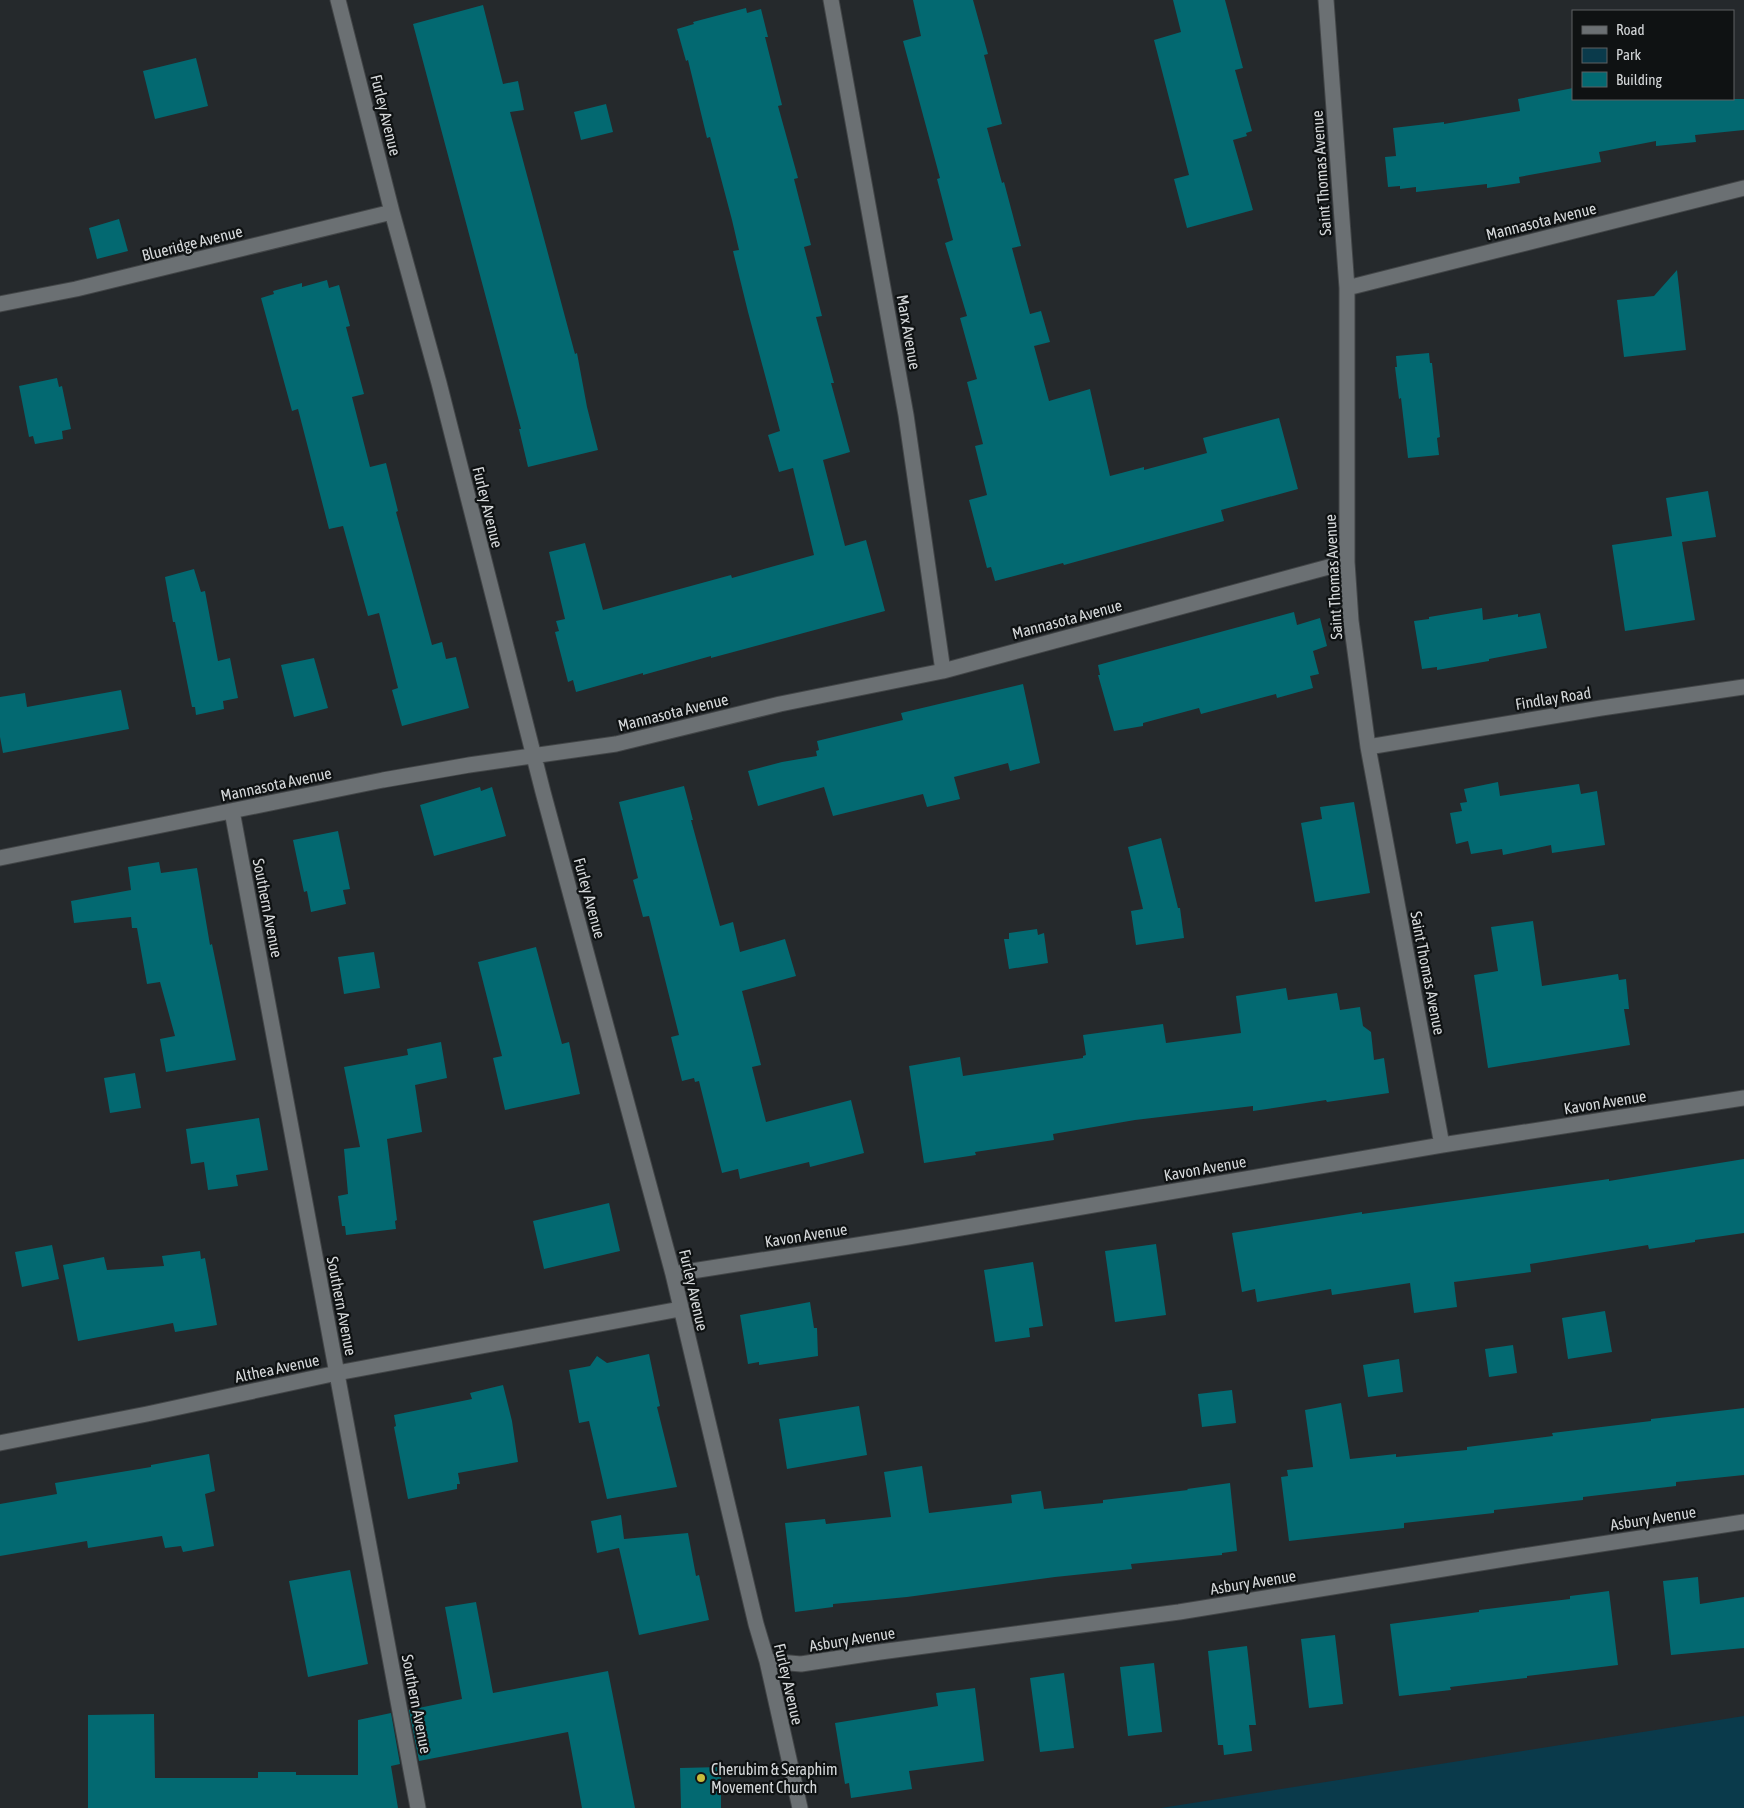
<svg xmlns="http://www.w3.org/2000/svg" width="1744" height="1808" font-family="'Asap Condensed',sans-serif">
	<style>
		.green { fill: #0a3a4b }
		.building { fill: #036971 }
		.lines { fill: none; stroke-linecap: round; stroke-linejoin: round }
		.minor-casing { stroke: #424547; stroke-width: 17 }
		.minor { stroke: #6b7073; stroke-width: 15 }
		.poi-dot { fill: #c6bc3c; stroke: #0f1213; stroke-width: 2 }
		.labels { text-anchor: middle; stroke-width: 4.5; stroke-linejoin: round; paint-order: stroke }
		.street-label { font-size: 16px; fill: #d5d8da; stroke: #0f1213 }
		.poi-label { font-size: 16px; fill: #d5d8da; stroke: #0f1213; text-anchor: start }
	</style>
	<rect width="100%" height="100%" fill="#25292c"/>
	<path class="green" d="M 1744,1716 L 1744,1808 L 1161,1808 Z"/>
	<path class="building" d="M 913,0 L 973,0 L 988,54 L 984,55 L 1002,124 L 987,128 L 1002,183 L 1004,182 L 1021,246 L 1012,248 L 1030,314 L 1041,311 L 1050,342 L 1034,346 L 1049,401 L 1090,389 L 1110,476 L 1144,467 L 1144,470 L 1207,453 L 1203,438 L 1279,418 L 1298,489 L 1221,510 L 1224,521 L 1064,565 L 1063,563 L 995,581 L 991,567 L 987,568 L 969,500 L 987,495 L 975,446 L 983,444 L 967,382 L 977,379 L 960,318 L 967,316 L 945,243 L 953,240 L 937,179 L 940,178 L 903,41 L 921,36 Z
		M 1173,0 L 1225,0 L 1243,68 L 1235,70 L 1252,131 L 1246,133 L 1247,136 L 1233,140 L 1253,210 L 1187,228 L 1174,179 L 1189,175 L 1154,40 L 1181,32 Z
		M 483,5 L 503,84 L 518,81 L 524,110 L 510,112 L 575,354 L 577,353 L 587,407 L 598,450 L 528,467 L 519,429 L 521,429 L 413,24 Z
		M 746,8 L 747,13 L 761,9 L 768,37 L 765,37 L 782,105 L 778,106 L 798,178 L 794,179 L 811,245 L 804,247 L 822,316 L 816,317 L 834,383 L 831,383 L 850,452 L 823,460 L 845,546 L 866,540 L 885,611 L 711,658 L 711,656 L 643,675 L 643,673 L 576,692 L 573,680 L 568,682 L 555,632 L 559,631 L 556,621 L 565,619 L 549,552 L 585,543 L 603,610 L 731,575 L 732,578 L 814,555 L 793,468 L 779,472 L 768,435 L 780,431 L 748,312 L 733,251 L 739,250 L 732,220 L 710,137 L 707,138 L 688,60 L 686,61 L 677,29 L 694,24 L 693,22 Z
		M 196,58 L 208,106 L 155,119 L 143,71 Z
		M 1573,88 L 1573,99 L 1744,99 L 1744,130 L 1695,135 L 1696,142 L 1656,146 L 1656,141 L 1599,152 L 1601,162 L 1519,177 L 1520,183 L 1487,188 L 1487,184 L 1416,192 L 1416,187 L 1400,189 L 1400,186 L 1388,187 L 1385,157 L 1396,156 L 1393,128 L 1444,122 L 1444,124 L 1520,111 L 1518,99 Z
		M 606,104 L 613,132 L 581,140 L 574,112 Z
		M 119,219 L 128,251 L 97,259 L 89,228 Z
		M 1677,270 L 1686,350 L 1624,357 L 1617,300 L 1654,296 Z
		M 327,280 L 329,288 L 339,285 L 350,326 L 346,327 L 364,394 L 352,397 L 370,467 L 386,463 L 398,511 L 396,512 L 432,645 L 442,642 L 446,659 L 456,657 L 469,708 L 402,726 L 392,690 L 398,688 L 379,613 L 368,616 L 343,526 L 329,529 L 298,409 L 292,411 L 261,298 L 274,294 L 273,291 L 302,283 L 302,287 Z
		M 1429,353 L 1430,363 L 1432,363 L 1440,437 L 1437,438 L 1439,455 L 1408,458 L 1401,398 L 1399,399 L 1395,367 L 1397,367 L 1396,356 Z
		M 57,378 L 59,387 L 62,386 L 71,429 L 62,431 L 63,439 L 35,444 L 33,436 L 29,437 L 19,386 Z
		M 1708,491 L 1716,537 L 1682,542 L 1695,620 L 1625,631 L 1612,545 L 1672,536 L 1666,498 Z
		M 194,569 L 201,592 L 205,591 L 218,661 L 230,658 L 238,698 L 223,701 L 224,709 L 196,715 L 195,707 L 192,707 L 175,622 L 173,622 L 165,577 Z
		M 1482,608 L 1483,620 L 1518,614 L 1518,617 L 1540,613 L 1547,648 L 1489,659 L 1489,661 L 1437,670 L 1437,667 L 1422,669 L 1414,621 L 1429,619 L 1429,617 Z
		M 1294,612 L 1297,625 L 1320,618 L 1327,646 L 1313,651 L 1319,674 L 1310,676 L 1313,688 L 1277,698 L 1276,694 L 1201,714 L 1199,708 L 1143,723 L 1143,726 L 1114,731 L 1098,675 L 1100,675 L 1098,665 Z
		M 314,658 L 328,708 L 294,717 L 281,665 Z
		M 1023,684 L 1040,763 L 1010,771 L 1008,763 L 954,777 L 960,799 L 927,807 L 923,794 L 833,816 L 824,787 L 758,806 L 748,771 L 782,762 L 817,756 L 816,751 L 819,750 L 817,741 L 903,720 L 901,713 Z
		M 121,690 L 129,729 L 3,753 L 0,737 L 0,697 L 25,693 L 27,707 Z
		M 1498,782 L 1500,796 L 1579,784 L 1581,794 L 1597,791 L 1605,845 L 1552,853 L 1551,845 L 1503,855 L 1502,849 L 1471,854 L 1468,841 L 1456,844 L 1450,813 L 1462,811 L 1460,803 L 1467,802 L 1464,789 Z
		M 684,786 L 693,820 L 691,820 L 720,926 L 733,922 L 740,952 L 785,939 L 796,976 L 742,991 L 761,1065 L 752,1067 L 766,1122 L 851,1100 L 864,1153 L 810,1167 L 809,1162 L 740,1179 L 738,1169 L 722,1173 L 699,1081 L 695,1082 L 694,1078 L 682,1081 L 671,1037 L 679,1035 L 649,916 L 643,917 L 633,880 L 638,878 L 619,802 Z
		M 480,787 L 481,791 L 492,787 L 506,836 L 434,856 L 420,805 Z
		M 1354,802 L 1370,893 L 1315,902 L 1301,823 L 1322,819 L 1320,807 Z
		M 338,831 L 350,889 L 343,890 L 346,904 L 311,912 L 307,891 L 304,892 L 293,840 Z
		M 1161,838 L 1178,908 L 1180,908 L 1184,938 L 1136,945 L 1131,911 L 1143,909 L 1128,847 Z
		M 159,862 L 161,873 L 197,868 L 210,945 L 212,944 L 236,1060 L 166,1072 L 160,1039 L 175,1036 L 160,982 L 147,984 L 137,928 L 132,928 L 131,917 L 74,923 L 71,901 L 131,890 L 128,867 Z
		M 1533,921 L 1542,986 L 1618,974 L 1619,980 L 1626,979 L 1629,1009 L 1624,1009 L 1630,1045 L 1488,1068 L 1474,975 L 1498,971 L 1491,927 Z
		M 1037,929 L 1038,935 L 1044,933 L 1048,963 L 1009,969 L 1004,939 L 1009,939 L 1009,933 Z
		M 536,947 L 562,1044 L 569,1042 L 580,1094 L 505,1110 L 493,1058 L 502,1056 L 478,962 Z
		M 374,952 L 380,988 L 344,994 L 338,957 Z
		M 1286,988 L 1288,1000 L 1337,993 L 1340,1010 L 1360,1007 L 1363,1026 L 1371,1032 L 1374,1060 L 1384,1058 L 1389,1093 L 1327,1102 L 1326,1100 L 1253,1111 L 1253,1106 L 1135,1120 L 1053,1134 L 1054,1140 L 975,1152 L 976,1155 L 924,1163 L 909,1066 L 960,1057 L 963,1076 L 1083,1058 L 1083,1056 L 1086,1055 L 1083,1035 L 1163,1024 L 1166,1043 L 1241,1033 L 1236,996 Z
		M 441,1042 L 447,1078 L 415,1085 L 422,1132 L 387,1139 L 397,1220 L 395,1221 L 396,1229 L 346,1235 L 345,1226 L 342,1226 L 338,1196 L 348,1194 L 344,1149 L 360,1147 L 344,1067 L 408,1055 L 407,1049 Z
		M 135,1073 L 141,1108 L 110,1113 L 104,1078 Z
		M 259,1118 L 268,1170 L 236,1175 L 238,1186 L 208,1190 L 204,1162 L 191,1164 L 186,1129 Z
		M 1744,1159 L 1744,1233 L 1695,1240 L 1695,1242 L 1649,1249 L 1648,1245 L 1530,1264 L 1531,1272 L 1454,1282 L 1457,1307 L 1414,1313 L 1410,1283 L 1332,1295 L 1331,1289 L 1257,1302 L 1255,1289 L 1242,1292 L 1232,1233 L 1362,1212 L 1362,1214 L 1609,1179 L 1609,1181 Z
		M 609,1203 L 620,1251 L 544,1269 L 533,1221 Z
		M 1156,1244 L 1166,1315 L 1115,1322 L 1105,1251 Z
		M 52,1245 L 59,1279 L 22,1287 L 15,1252 Z
		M 200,1251 L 201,1259 L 205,1258 L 217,1325 L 175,1332 L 173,1323 L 78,1341 L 63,1265 L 104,1257 L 107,1270 L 164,1266 L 162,1256 Z
		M 1033,1262 L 1043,1326 L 1029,1328 L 1030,1337 L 995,1342 L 984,1270 Z
		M 810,1302 L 814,1328 L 817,1328 L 818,1356 L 759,1365 L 759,1362 L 748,1364 L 740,1315 Z
		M 1605,1311 L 1612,1352 L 1568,1359 L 1562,1318 Z
		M 1513,1345 L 1517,1373 L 1489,1377 L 1485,1349 Z
		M 649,1354 L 660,1406 L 657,1407 L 677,1487 L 607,1499 L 589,1421 L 579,1423 L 569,1370 L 590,1366 L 597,1356 L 607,1363 Z
		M 1399,1359 L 1403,1392 L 1368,1397 L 1363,1365 Z
		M 503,1385 L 512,1421 L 518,1462 L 458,1473 L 460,1484 L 457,1484 L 457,1489 L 408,1499 L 394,1427 L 396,1426 L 394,1415 L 472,1399 L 470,1393 Z
		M 1232,1390 L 1236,1423 L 1202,1427 L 1198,1394 Z
		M 1341,1403 L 1350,1459 L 1396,1454 L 1396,1457 L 1467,1450 L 1467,1447 L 1553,1436 L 1552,1433 L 1651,1421 L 1651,1419 L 1744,1408 L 1744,1475 L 1676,1482 L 1676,1486 L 1583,1497 L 1583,1500 L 1494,1510 L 1494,1513 L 1404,1523 L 1404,1528 L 1289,1541 L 1281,1477 L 1288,1476 L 1287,1470 L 1313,1467 L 1305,1410 Z
		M 859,1406 L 867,1455 L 787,1469 L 779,1419 Z
		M 209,1454 L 215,1491 L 205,1494 L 214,1546 L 183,1552 L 181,1546 L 165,1548 L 162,1536 L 88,1548 L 87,1541 L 0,1556 L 0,1504 L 57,1494 L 55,1483 L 151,1467 L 151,1465 Z
		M 922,1466 L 929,1513 L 1012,1503 L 1011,1495 L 1041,1491 L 1044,1509 L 1103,1503 L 1103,1500 L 1188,1490 L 1187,1489 L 1230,1483 L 1237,1551 L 1222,1553 L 1222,1555 L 1131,1564 L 1132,1569 L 1055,1577 L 907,1597 L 833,1604 L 833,1607 L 795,1612 L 785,1523 L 825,1519 L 826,1524 L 891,1517 L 884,1472 Z
		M 621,1515 L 624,1539 L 688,1533 L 696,1576 L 699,1575 L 709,1620 L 639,1635 L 619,1548 L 597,1553 L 591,1521 Z
		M 350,1570 L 368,1664 L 308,1677 L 289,1581 Z
		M 1698,1577 L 1700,1604 L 1744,1597 L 1744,1648 L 1671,1655 L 1663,1581 Z
		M 1609,1591 L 1618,1665 L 1527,1676 L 1527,1678 L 1450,1687 L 1451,1690 L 1399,1696 L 1390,1624 L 1479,1612 L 1479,1610 L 1570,1599 L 1570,1596 Z
		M 476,1602 L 493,1693 L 608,1671 L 635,1808 L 582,1808 L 568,1732 L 419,1761 L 409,1710 L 462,1699 L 445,1607 Z
		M 1335,1635 L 1343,1704 L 1309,1708 L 1301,1639 Z
		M 1247,1646 L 1256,1725 L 1249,1725 L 1252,1751 L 1224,1755 L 1223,1745 L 1218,1745 L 1208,1651 Z
		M 1154,1663 L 1162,1732 L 1128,1736 L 1120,1667 Z
		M 1064,1673 L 1074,1748 L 1040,1752 L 1030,1678 Z
		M 975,1688 L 984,1761 L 909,1771 L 912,1789 L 851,1798 L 849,1783 L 845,1784 L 835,1723 L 938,1706 L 936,1693 Z
		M 391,1713 L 400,1764 L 391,1766 L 398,1808 L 88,1808 L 88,1715 L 154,1714 L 155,1778 L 258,1778 L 258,1772 L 296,1772 L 296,1775 L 358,1775 L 358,1720 Z
		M 721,1767 L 721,1808 L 681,1808 L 680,1768 Z"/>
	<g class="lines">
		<defs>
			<path id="minor" d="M 338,0 L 392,212 L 439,383 L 543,792 L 673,1274 L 756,1624 L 767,1661 L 800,1808
				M 831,0 L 906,415 L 943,671
				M 1326,0 L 1347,288 L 1347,562 L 1351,621 L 1368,747 L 1442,1145
				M 1347,288 L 1744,188
				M 0,304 L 76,289 L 392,212
				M 1368,747 L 1601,708 L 1744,687
				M 232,811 L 418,1808
				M 0,858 L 383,780 L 469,765 L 616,744 L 780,704 L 943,671 L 1347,562
				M 673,1274 L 908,1237 L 1442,1145 L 1744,1098
				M 0,1443 L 147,1414 L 337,1373 L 680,1309
				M 767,1661 L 801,1664 L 880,1652 L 1179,1612 L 1523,1556 L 1744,1522"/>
		</defs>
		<use href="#minor" class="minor-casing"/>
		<use href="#minor" class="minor"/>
	</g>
	<circle class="poi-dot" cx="701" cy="1778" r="5"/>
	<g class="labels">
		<g class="street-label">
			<text transform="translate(386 115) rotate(76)" y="6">Furley Avenue</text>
			<text transform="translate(1321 173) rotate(-94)" y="6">Saint Thomas Avenue</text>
			<text transform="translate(1541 221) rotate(-14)" y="6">Mannasota Avenue</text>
			<text transform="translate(192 243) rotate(-14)" y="6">Blueridge Avenue</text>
			<text transform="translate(909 332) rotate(80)" y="6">Marx Avenue</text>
			<text transform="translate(488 507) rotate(76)" y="6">Furley Avenue</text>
			<text transform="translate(1333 577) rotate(-93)" y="6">Saint Thomas Avenue</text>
			<text transform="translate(1067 619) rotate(-15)" y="6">Mannasota Avenue</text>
			<text transform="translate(1553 698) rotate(-9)" y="6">Findlay Road</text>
			<text transform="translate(673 712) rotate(-14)" y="6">Mannasota Avenue</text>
			<text transform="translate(276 784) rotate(-12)" y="6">Mannasota Avenue</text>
			<text transform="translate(590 898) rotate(75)" y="6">Furley Avenue</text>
			<text transform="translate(268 908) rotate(79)" y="6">Southern Avenue</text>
			<text transform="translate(1428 973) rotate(79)" y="6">Saint Thomas Avenue</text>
			<text transform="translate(1605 1102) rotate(-9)" y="6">Kavon Avenue</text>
			<text transform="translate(1205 1168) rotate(-10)" y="6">Kavon Avenue</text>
			<text transform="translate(806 1235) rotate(-9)" y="6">Kavon Avenue</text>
			<text transform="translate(694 1290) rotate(77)" y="6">Furley Avenue</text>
			<text transform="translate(342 1306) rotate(79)" y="6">Southern Avenue</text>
			<text transform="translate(277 1368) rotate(-12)" y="6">Althea Avenue</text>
			<text transform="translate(1653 1518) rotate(-9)" y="6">Asbury Avenue</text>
			<text transform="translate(1253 1582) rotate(-9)" y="6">Asbury Avenue</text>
			<text transform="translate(852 1639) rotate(-9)" y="6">Asbury Avenue</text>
			<text transform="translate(789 1684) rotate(77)" y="6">Furley Avenue</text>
			<text transform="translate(417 1704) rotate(79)" y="6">Southern Avenue</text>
		</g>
		<g class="poi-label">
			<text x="711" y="1775">Cherubim &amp; Seraphim<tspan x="711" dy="18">Movement Church</tspan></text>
		</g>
	</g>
	<rect x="1572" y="10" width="162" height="90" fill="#0f1213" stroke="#5e6163"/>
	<rect x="1582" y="26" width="25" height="8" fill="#6b7073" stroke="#5e6163"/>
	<text x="1616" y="35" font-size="15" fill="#d5d8da">Road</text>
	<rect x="1582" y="48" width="25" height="15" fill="#0a3a4b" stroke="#5e6163"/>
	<text x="1616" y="60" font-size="15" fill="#d5d8da">Park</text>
	<rect x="1582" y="72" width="25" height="15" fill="#036971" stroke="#5e6163"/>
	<text x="1616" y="85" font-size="15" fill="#d5d8da">Building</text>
</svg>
